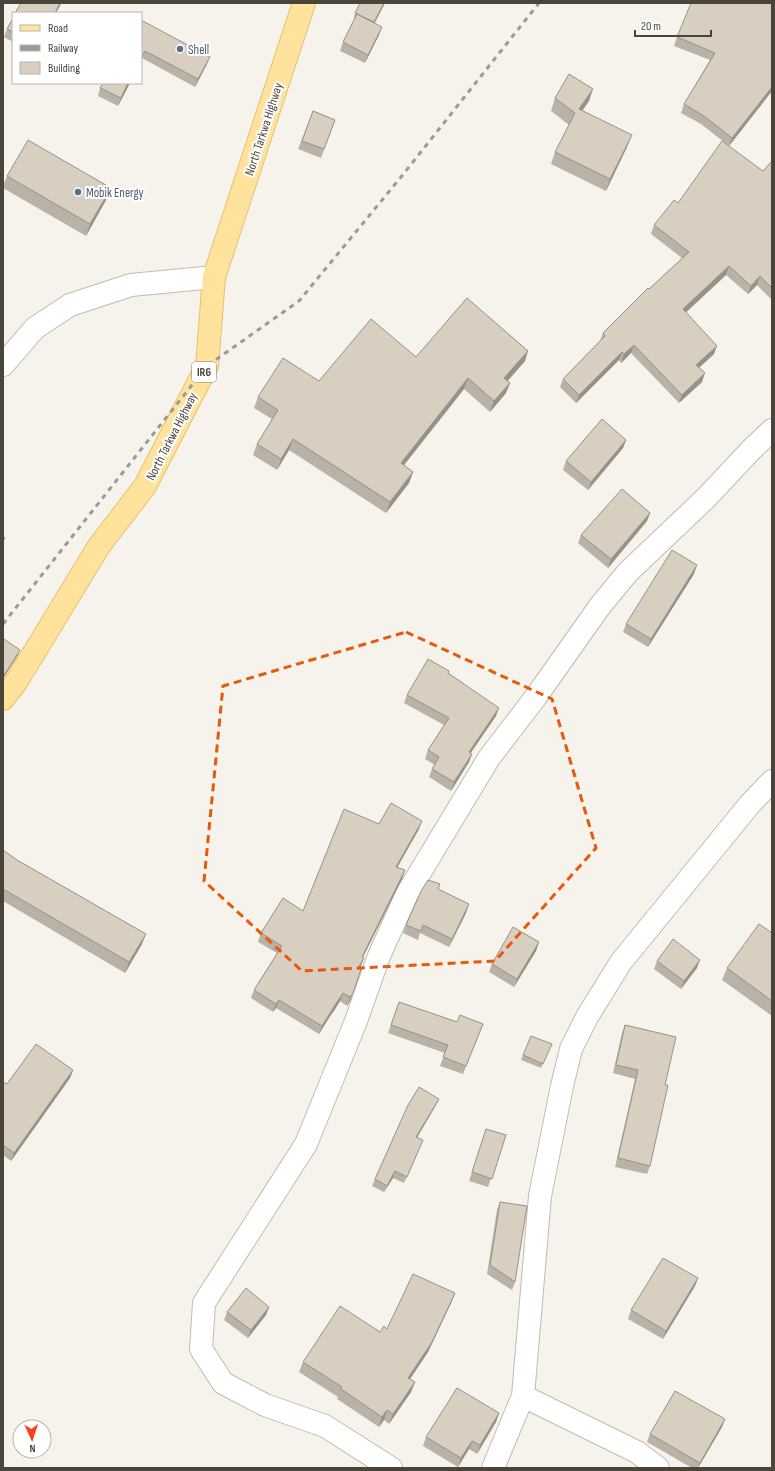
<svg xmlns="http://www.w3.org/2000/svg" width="775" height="1471" font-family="'Sofia Sans Condensed',sans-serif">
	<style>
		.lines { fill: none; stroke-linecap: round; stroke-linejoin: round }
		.minor-casing { stroke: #c2bbae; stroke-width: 24 }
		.primary-casing { stroke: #e6c16a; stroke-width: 24 }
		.minor { stroke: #fff; stroke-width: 22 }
		.primary { stroke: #ffe39c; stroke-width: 22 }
		.rail { stroke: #9a9a9a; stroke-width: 3; stroke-dasharray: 5 5; stroke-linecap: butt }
		.wall { fill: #bab2a6 }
		.shaded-wall { fill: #979187 }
		.building { fill: #d8cfc1; stroke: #979187 }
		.marked { fill: none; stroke: #e8590c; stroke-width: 3; stroke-dasharray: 8 5; stroke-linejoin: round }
		.service-dot { fill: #5c6f8a; stroke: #fff; stroke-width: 1.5 }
		.labels { text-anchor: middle; stroke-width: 4; stroke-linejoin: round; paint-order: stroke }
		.shield { fill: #fff; stroke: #817c74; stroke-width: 1 }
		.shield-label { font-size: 12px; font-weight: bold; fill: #4b4439 }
		.service-label { font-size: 13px; fill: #4e5e75; stroke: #fff; text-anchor: start }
		.street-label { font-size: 13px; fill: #4b4439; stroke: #fff }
	</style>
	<rect width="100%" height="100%" fill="#f6f3ec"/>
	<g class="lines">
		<defs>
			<path id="minor" d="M 3,365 L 35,328 L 70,305 L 131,285 L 214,277
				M 523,1396 L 637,1452 L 658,1468
				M 391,1468 L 325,1426 L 265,1405 L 223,1383 L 201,1349 L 204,1303 L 306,1144 L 356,1021 L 379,956 L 407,894 L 489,758 L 535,698 L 600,606 L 628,572 L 706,498 L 752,449 L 772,430
				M 493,1468 L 523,1396 L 540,1196 L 562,1086 L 571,1049 L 587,1017 L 621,962 L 750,804 L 772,781"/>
			<path id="primary" d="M 3,699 L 15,684 L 99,546 L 145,486 L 207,366 L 214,277 L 304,3"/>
		</defs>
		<use href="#minor" class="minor-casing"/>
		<use href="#primary" class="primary-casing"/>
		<use href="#minor" class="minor"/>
		<use href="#primary" class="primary"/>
		<path class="rail" d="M 3,624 L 207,366 L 299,301 L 401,177 L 539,3"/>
	</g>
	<path class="wall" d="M 360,3 L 385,3 L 375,23 L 379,35 L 365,63 L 340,51 L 343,42 L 355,18 L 354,17 L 355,13 Z
		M 772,3 L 772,91 L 729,146 L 701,124 L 681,113 L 684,104 L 710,60 L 674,46 L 677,37 Z
		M 13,18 L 13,42 L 4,37 L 7,29 Z
		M 141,20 L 207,64 L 195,87 L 142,58 L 141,60 Z
		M 130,83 L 118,106 L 98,96 L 100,88 Z
		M 555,98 L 589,101 L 582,111 L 627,147 L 606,191 L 551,164 L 555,152 L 569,125 L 551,111 Z
		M 313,111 L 335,120 L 321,158 L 298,149 Z
		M 772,161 L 772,298 L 771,299 L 757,285 L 748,294 L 726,275 L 686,312 L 714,354 L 699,368 L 702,382 L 679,403 L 631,353 L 621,363 L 619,360 L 576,403 L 560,387 L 563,379 L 600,341 L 603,333 L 682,258 L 651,234 L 654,225 L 678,203 L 763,171 Z
		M 7,176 L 106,200 L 86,236 L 3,188 L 3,186 Z
		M 416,357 L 525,361 L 508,381 L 510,383 L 506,393 L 490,412 L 464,389 L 404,465 L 413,472 L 409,483 L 386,513 L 289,450 L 277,470 L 253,455 L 257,444 L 272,419 L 254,408 L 258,397 Z
		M 626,440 L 623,448 L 588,490 L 563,470 L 566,461 Z
		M 650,513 L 647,521 L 608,568 L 578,543 L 581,535 Z
		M 694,574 L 648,647 L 623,632 L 626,624 Z
		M 449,671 L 448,674 L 496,716 L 470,753 L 472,754 L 469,762 L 451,791 L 429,777 L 432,769 L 435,765 L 425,759 L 428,750 L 444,725 L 404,703 L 407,695 Z
		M 379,824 L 419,829 L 397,867 L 405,870 L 402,879 L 363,957 L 361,966 L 360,969 L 350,1001 L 347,1006 L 340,1001 L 332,1014 L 332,1013 L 319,1034 L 276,1008 L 273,1012 L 251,998 L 254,990 L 277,953 L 258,942 L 261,933 L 303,911 Z
		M 3,850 L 17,860 L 142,944 L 125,973 L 3,901 Z
		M 438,889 L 466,913 L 449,947 L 420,933 L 418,940 L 403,933 L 406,925 Z
		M 772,933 L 772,1016 L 722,980 L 727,968 Z
		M 539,942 L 536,951 L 514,987 L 489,972 L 492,964 Z
		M 657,961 L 697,968 L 681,989 L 654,969 Z
		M 399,1002 L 457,1022 L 483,1024 L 463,1074 L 440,1066 L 445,1053 L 388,1033 Z
		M 625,1025 L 665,1085 L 650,1166 L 647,1174 L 615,1167 L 635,1079 L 613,1073 L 622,1033 Z
		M 550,1048 L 541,1068 L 521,1060 L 523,1055 Z
		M 73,1070 L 70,1078 L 11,1161 L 3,1155 L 3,1082 L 7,1084 Z
		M 439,1099 L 436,1105 L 417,1138 L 423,1140 L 404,1183 L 393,1178 L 384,1192 L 372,1186 L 375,1179 Z
		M 486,1129 L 506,1135 L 488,1187 L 469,1181 Z
		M 500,1202 L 515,1282 L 512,1290 L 487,1274 L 497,1210 Z
		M 698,1278 L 695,1286 L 663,1339 L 628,1319 L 631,1310 Z
		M 455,1293 L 451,1303 L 428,1352 L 410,1379 L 415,1382 L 411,1392 L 389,1424 L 384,1420 L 379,1427 L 337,1399 L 338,1397 L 299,1372 L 303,1362 L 380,1332 Z
		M 269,1307 L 266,1315 L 248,1338 L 224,1320 L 227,1312 Z
		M 499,1413 L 496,1422 L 477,1454 L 469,1449 L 458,1467 L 423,1446 L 426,1437 Z
		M 725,1419 L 722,1427 L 698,1468 L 692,1468 L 647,1442 L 650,1434 Z"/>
	<path class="shaded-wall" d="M 60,3 L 61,3 L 60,6 L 56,13 L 55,13 Z
		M 384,3 L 385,3 L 372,27 Z
		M 382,27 L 379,35 L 365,63 L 368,55 Z
		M 210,57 L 207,64 L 195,87 L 198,79 Z
		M 128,83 L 130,83 L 118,106 L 121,98 Z
		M 772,87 L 772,91 L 729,146 L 732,138 Z
		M 593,89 L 589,101 L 575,121 L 579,109 Z
		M 632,135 L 627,147 L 606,191 L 610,179 Z
		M 111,188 L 106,200 L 86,236 L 90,224 Z
		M 729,266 L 726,275 L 680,318 L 683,309 Z
		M 760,276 L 757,285 L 748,294 L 751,286 Z
		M 634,345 L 631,353 L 621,363 L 624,354 Z
		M 717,346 L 714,354 L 693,373 L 696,365 Z
		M 528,351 L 525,361 L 500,389 L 504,378 Z
		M 622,352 L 619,360 L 576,403 L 579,395 Z
		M 705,373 L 702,382 L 679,403 L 682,395 Z
		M 468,378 L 464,389 L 397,474 L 401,463 Z
		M 510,383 L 506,393 L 490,412 L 494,401 Z
		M 293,439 L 289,450 L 277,470 L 281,459 Z
		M 626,440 L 623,448 L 588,490 L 591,482 Z
		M 413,472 L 409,483 L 386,513 L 390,502 Z
		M 650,513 L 647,521 L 608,568 L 611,559 Z
		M 697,565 L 694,574 L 648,647 L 651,639 Z
		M 20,650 L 18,655 L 3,679 L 3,676 Z
		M 499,708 L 496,716 L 466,760 L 469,752 Z
		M 472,754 L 469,762 L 451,791 L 454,782 Z
		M 422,821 L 419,829 L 393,875 L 396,867 Z
		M 405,870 L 402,879 L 359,965 L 362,957 Z
		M 469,904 L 466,913 L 449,947 L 452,939 Z
		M 146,934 L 142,944 L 125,973 L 129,962 Z
		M 539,942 L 536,951 L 514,987 L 517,979 Z
		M 364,958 L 361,966 L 355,976 L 358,968 Z
		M 700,960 L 697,968 L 681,989 L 684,981 Z
		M 343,993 L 340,1001 L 332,1014 L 335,1005 Z
		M 353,993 L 350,1001 L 347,1006 L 350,997 Z
		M 279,1000 L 276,1008 L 273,1012 L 276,1004 Z
		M 335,1005 L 332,1013 L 319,1034 L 322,1026 Z
		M 73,1070 L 70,1078 L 11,1161 L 14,1153 Z
		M 439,1099 L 436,1105 L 413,1144 L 416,1137 Z
		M 395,1171 L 393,1178 L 384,1192 L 387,1186 Z
		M 698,1278 L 695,1286 L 663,1339 L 666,1331 Z
		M 455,1293 L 451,1303 L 428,1352 L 404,1388 L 408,1378 Z
		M 269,1307 L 266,1315 L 248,1338 L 251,1330 Z
		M 415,1382 L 411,1392 L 389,1424 L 393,1414 Z
		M 387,1410 L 384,1420 L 379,1427 L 382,1417 Z
		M 499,1413 L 496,1422 L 477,1454 L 480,1445 Z
		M 725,1419 L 722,1427 L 698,1468 L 700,1463 Z
		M 472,1441 L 469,1449 L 458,1467 L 461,1458 Z"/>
	<path class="building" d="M 21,3 L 60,3 L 55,13 L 15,13 Z
		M 360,3 L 384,3 L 374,22 L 355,13 Z
		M 691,3 L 772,3 L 772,87 L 732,138 L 704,116 L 684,104 L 715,53 L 677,37 Z
		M 357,14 L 382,27 L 368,55 L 343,42 Z
		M 13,18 L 13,32 L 7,29 Z
		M 141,20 L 210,57 L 198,79 L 145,51 L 141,58 Z
		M 569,74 L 593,89 L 579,109 L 632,135 L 610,179 L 555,152 L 575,113 L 555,98 Z
		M 103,83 L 128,83 L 121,98 L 100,88 Z
		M 313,111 L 335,120 L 324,149 L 302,141 Z
		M 28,140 L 111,188 L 90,224 L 7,176 Z
		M 722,141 L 763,171 L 772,161 L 772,288 L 760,276 L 751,286 L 729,266 L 683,309 L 717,346 L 696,365 L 705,373 L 682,395 L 634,345 L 624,354 L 622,352 L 579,395 L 563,379 L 605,336 L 603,333 L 648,288 L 649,289 L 689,252 L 654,225 L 674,200 L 678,203 Z
		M 467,298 L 528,351 L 504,378 L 510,383 L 494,401 L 468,378 L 401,463 L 413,472 L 390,502 L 293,439 L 281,459 L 257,444 L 278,410 L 258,397 L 283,358 L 319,381 L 371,319 L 416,357 Z
		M 602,419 L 626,440 L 591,482 L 566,461 Z
		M 622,489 L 650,513 L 611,559 L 581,535 Z
		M 3,536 L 5,538 L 3,541 Z
		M 672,550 L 697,565 L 651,639 L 626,624 Z
		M 4,639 L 20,650 L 7,671 L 3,676 L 3,640 Z
		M 428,659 L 449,671 L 448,673 L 499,708 L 469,752 L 472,754 L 454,782 L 432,769 L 439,757 L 428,750 L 449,718 L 407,695 Z
		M 391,803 L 422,821 L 396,867 L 405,870 L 362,957 L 364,958 L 358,968 L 361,969 L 353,993 L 350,997 L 343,993 L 335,1005 L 322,1026 L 279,1000 L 276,1004 L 254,990 L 282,946 L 261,933 L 283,898 L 303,911 L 344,809 L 379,824 Z
		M 3,850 L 17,860 L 146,934 L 129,962 L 3,889 Z
		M 428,880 L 440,884 L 438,889 L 469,904 L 452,939 L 423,925 L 421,931 L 406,925 L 421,891 Z
		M 759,924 L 772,933 L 772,1001 L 727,968 Z
		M 513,927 L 539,942 L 517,979 L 492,964 Z
		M 673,939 L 700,960 L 684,981 L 657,961 Z
		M 399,1002 L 457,1022 L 460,1015 L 483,1024 L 466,1066 L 443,1057 L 448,1045 L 391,1025 Z
		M 625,1025 L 676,1037 L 665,1085 L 668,1085 L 650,1166 L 618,1158 L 638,1070 L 616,1065 Z
		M 531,1036 L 552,1044 L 543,1064 L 523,1055 Z
		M 36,1044 L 73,1070 L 14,1153 L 3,1145 L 3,1082 L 7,1084 Z
		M 419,1087 L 439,1099 L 416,1137 L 423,1140 L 407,1177 L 395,1171 L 387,1186 L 375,1179 L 408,1105 Z
		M 486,1129 L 506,1135 L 492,1179 L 472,1172 Z
		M 500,1202 L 527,1206 L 515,1282 L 490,1265 Z
		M 663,1258 L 698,1278 L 666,1331 L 631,1310 Z
		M 413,1274 L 455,1293 L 432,1342 L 408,1378 L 415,1382 L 393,1414 L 387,1410 L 382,1417 L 341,1389 L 342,1387 L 303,1362 L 340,1306 L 380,1332 L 384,1326 L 387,1329 Z
		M 246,1288 L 269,1307 L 251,1330 L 227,1312 Z
		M 457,1388 L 499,1413 L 480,1445 L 472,1441 L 461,1458 L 426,1437 Z
		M 675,1391 L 725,1419 L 700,1463 L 650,1434 Z"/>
	<path class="marked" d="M 406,632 L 552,699 L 596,848 L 495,961 L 302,971 L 204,881 L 223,686 Z"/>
	<g class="service-dot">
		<circle cx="180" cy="49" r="4"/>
		<circle cx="78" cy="192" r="4"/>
	</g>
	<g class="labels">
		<rect class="shield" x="192" y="362" width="24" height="20" rx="3"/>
		<g class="shield-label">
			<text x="204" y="376">IR6</text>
		</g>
		<g class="service-label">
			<text x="188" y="54">Shell</text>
			<text x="86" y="197">Mobik Energy</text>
		</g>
		<g class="street-label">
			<text transform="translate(263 129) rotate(-72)" y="5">North Tarkwa Highway</text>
			<text transform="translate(171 436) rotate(-63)" y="5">North Tarkwa Highway</text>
		</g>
	</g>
	<rect width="775" height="1471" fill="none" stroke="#4b4439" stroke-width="8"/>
	<rect x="12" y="12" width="130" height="72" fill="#ffffff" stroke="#b7b4b0"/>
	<rect x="20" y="25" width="20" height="6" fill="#ffe39c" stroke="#b7b4b0"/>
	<text x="48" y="32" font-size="12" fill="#4b4439">Road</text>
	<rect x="20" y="45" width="20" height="6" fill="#9a9a9a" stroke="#b7b4b0"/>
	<text x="48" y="52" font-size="12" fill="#4b4439">Railway</text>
	<rect x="20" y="62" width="20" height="12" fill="#d8cfc1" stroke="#b7b4b0"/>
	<text x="48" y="72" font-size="12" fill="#4b4439">Building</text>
	<g transform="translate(32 1439) rotate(177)"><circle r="19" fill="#ffffff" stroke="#b7b4b0"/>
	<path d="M0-3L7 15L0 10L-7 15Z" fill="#fc3f1d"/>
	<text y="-6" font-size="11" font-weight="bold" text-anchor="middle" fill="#4b4439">N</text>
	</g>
	<path d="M635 30v6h76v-6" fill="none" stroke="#4b4439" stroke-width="2"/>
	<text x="641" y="30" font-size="12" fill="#4b4439" stroke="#ffffff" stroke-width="3" paint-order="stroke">20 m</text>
</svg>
